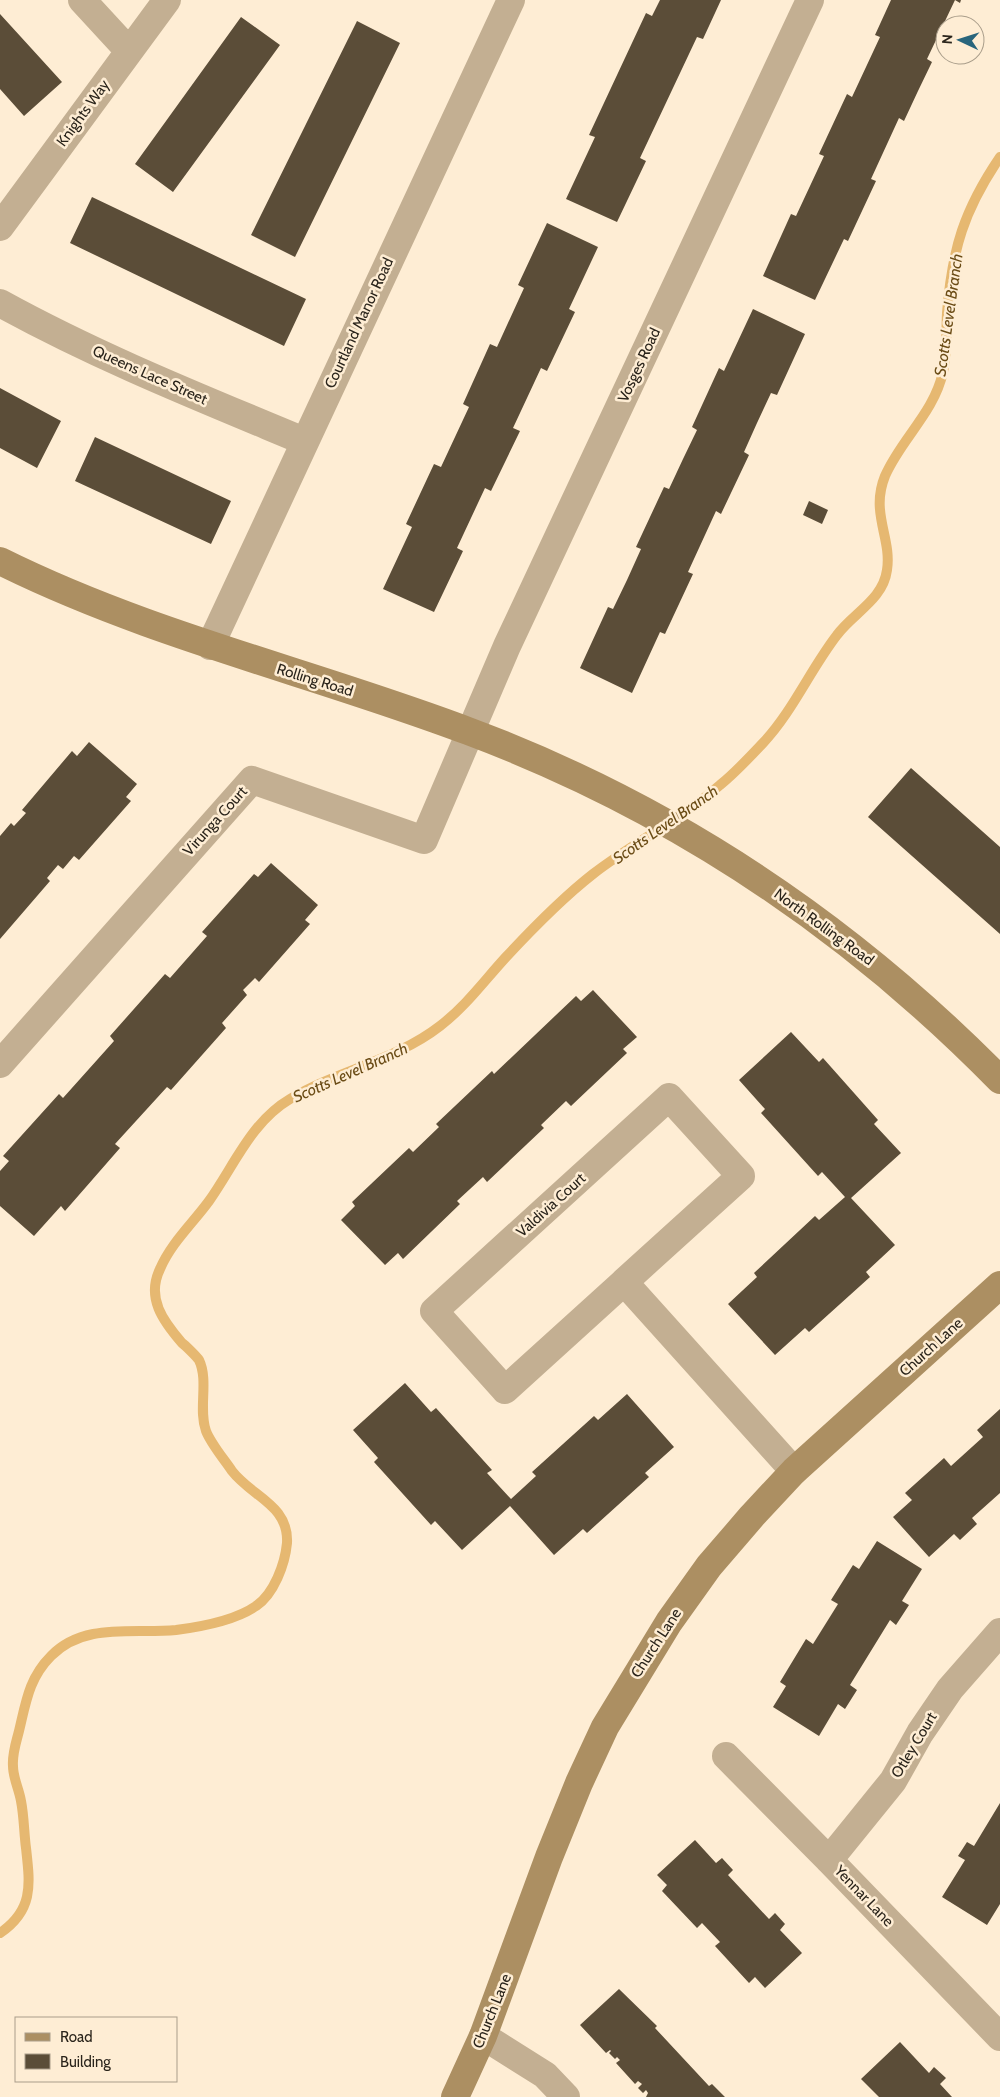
<svg xmlns="http://www.w3.org/2000/svg" width="1000" height="2097" font-family="Cabin,sans-serif">
	<style>
		.lines { fill: none; stroke-linecap: round; stroke-linejoin: round }
		.stream { stroke: #e6b871; stroke-width: 10 }
		.building { fill: #5b4d38 }
		.street { stroke: #c3af92; stroke-width: 28 }
		.secondary { stroke: #ac8f62; stroke-width: 28 }
		.labels { text-anchor: middle; stroke-width: 5; stroke-linejoin: round; paint-order: stroke }
		.street-label { font-size: 15px; fill: #2a241b; stroke: #feedd4 }
		.water-label { font-size: 16px; font-style: italic; fill: #6b4c16; stroke: #feedd4 }
	</style>
	<rect width="100%" height="100%" fill="#feedd4"/>
	<g class="lines">
		<path class="stream" d="M 0,1933 C 34,1910 30,1884 26,1848 C 24,1833 24,1816 21,1801 C 19,1789 13,1778 13,1766 C 12,1754 16,1743 19,1731 C 26,1702 29,1678 51,1656 C 84,1622 133,1634 176,1630 C 199,1627 236,1620 256,1606 C 274,1594 285,1564 287,1543 C 289,1505 252,1497 232,1471 C 224,1459 211,1444 206,1431 C 198,1409 209,1381 199,1360 C 197,1357 185,1345 182,1343 C 163,1321 146,1298 160,1269 C 171,1243 193,1223 209,1201 C 234,1166 251,1122 290,1099 C 338,1070 395,1061 440,1026 C 466,1006 484,981 506,957 C 533,928 561,899 593,874 C 633,843 681,819 720,785 C 735,773 749,758 763,743 C 793,711 810,670 837,635 C 853,613 883,600 887,570 C 892,538 870,513 885,476 C 901,439 934,413 943,372 C 947,353 946,333 947,313 C 952,249 964,210 1000,157"/>
	</g>
	<path class="building" d="M 660,0 L 721,0 L 703,39 L 697,37 L 640,158 L 646,161 L 617,222 L 566,199 L 595,137 L 589,135 L 646,13 L 652,16 Z
		M 891,0 L 961,0 L 960,3 L 955,0 L 927,59 L 932,62 L 918,91 L 904,121 L 899,118 L 871,179 L 876,181 L 848,241 L 844,239 L 815,300 L 763,276 L 791,214 L 796,216 L 824,156 L 819,154 L 847,94 L 852,97 L 880,37 L 875,35 Z
		M 0,14 L 62,82 L 24,116 L 0,89 Z
		M 241,17 L 280,45 L 173,192 L 135,164 Z
		M 357,21 L 400,43 L 295,257 L 251,235 Z
		M 92,197 L 306,299 L 284,346 L 70,243 Z
		M 547,223 L 598,247 L 569,309 L 575,312 L 547,371 L 541,368 L 513,428 L 520,431 L 491,491 L 485,488 L 457,548 L 463,551 L 434,612 L 383,589 L 412,527 L 406,524 L 434,464 L 441,467 L 469,407 L 463,404 L 490,344 L 497,347 L 524,288 L 518,285 Z
		M 753,309 L 805,334 L 777,395 L 771,393 L 757,423 L 744,452 L 749,455 L 721,514 L 716,511 L 688,572 L 693,574 L 665,634 L 660,632 L 632,693 L 580,668 L 608,607 L 613,609 L 627,580 L 641,549 L 636,547 L 664,487 L 669,489 L 683,459 L 697,430 L 692,427 L 719,368 L 724,371 Z
		M 0,388 L 61,421 L 37,468 L 0,448 Z
		M 95,437 L 231,501 L 211,544 L 75,481 Z
		M 809,501 L 828,510 L 822,524 L 803,515 Z
		M 89,742 L 137,784 L 126,797 L 131,801 L 79,860 L 74,856 L 63,869 L 58,865 L 47,878 L 50,881 L 0,939 L 0,836 L 11,823 L 14,826 L 26,813 L 22,810 L 72,751 L 77,756 Z
		M 911,768 L 1000,847 L 1000,934 L 868,817 Z
		M 271,863 L 318,905 L 305,920 L 310,924 L 259,982 L 255,978 L 243,990 L 247,995 L 222,1023 L 226,1028 L 171,1090 L 167,1087 L 115,1144 L 120,1148 L 65,1211 L 61,1206 L 34,1236 L 0,1206 L 0,1171 L 9,1161 L 3,1156 L 59,1094 L 63,1098 L 114,1041 L 110,1036 L 165,974 L 170,978 L 207,936 L 202,932 L 254,874 L 258,877 Z
		M 593,990 L 637,1037 L 623,1049 L 627,1053 L 571,1106 L 566,1101 L 541,1125 L 544,1128 L 487,1182 L 483,1177 L 457,1201 L 460,1204 L 403,1259 L 398,1253 L 385,1265 L 341,1220 L 355,1206 L 352,1202 L 409,1148 L 413,1152 L 439,1127 L 436,1124 L 492,1071 L 494,1074 L 576,996 L 581,1001 Z
		M 791,1032 L 819,1062 L 823,1058 L 878,1120 L 874,1124 L 901,1153 L 851,1198 L 895,1245 L 866,1272 L 870,1277 L 809,1332 L 805,1328 L 775,1355 L 728,1304 L 757,1277 L 754,1273 L 815,1216 L 819,1220 L 845,1197 L 822,1172 L 818,1176 L 761,1113 L 765,1109 L 739,1080 Z
		M 405,1383 L 431,1412 L 436,1408 L 492,1470 L 487,1473 L 511,1499 L 536,1476 L 532,1472 L 594,1416 L 598,1420 L 627,1394 L 674,1447 L 645,1473 L 649,1477 L 587,1533 L 583,1529 L 554,1555 L 510,1506 L 462,1550 L 435,1521 L 431,1525 L 374,1462 L 378,1458 L 353,1430 Z
		M 1000,1409 L 1000,1493 L 972,1518 L 977,1524 L 960,1540 L 954,1534 L 929,1557 L 893,1517 L 912,1500 L 905,1493 L 944,1458 L 951,1466 L 983,1437 L 977,1430 Z
		M 877,1541 L 922,1569 L 902,1601 L 909,1605 L 896,1625 L 890,1620 L 850,1685 L 857,1690 L 845,1709 L 838,1704 L 819,1736 L 773,1707 L 786,1686 L 780,1682 L 806,1639 L 813,1644 L 838,1604 L 831,1600 L 853,1565 L 859,1569 Z
		M 1000,1803 L 1000,1904 L 987,1925 L 942,1897 L 965,1860 L 958,1856 L 967,1842 L 974,1846 Z
		M 695,1840 L 716,1863 L 722,1858 L 733,1870 L 728,1875 L 769,1919 L 775,1913 L 785,1924 L 780,1930 L 802,1953 L 765,1988 L 755,1977 L 749,1983 L 715,1946 L 720,1942 L 702,1923 L 697,1928 L 662,1891 L 667,1885 L 657,1875 Z
		M 619,1989 L 657,2026 L 655,2028 L 709,2086 L 712,2084 L 725,2097 L 646,2097 L 648,2093 L 646,2090 L 643,2093 L 638,2088 L 642,2084 L 638,2081 L 635,2084 L 616,2063 L 620,2060 L 617,2057 L 615,2059 L 609,2053 L 611,2051 L 610,2050 L 606,2053 L 580,2025 Z
		M 900,2042 L 929,2073 L 934,2067 L 946,2078 L 940,2084 L 952,2097 L 879,2097 L 861,2079 Z"/>
	<g class="lines">
		<path class="street" d="M 82,0 L 129,51
			M 0,227 L 167,0
			M 0,303 C 98,357 201,398 304,441
			M 210,646 L 511,0
			M 0,1064 L 252,780 L 424,840 L 507,646 L 810,0
			M 624,1282 L 505,1390 L 434,1311 L 669,1097 L 741,1176 L 624,1282 L 794,1471
			M 726,1756 L 829,1860 L 1000,2037
			M 829,1860 L 893,1781 L 920,1733 L 950,1689 L 1000,1632
			M 483,2036 L 545,2075 L 566,2097"/>
		<path class="secondary" d="M 0,561 C 151,636 312,672 468,731 C 671,807 848,925 1000,1080
			M 455,2097 L 483,2036 L 549,1857 L 579,1783 L 605,1727 L 669,1622 L 709,1566 L 752,1516 L 794,1471 L 1000,1285"/>
	</g>
	<g class="labels">
		<g class="street-label">
			<text transform="translate(83 113) rotate(-54)" y="5">Knights Way</text>
			<text transform="translate(359 323) rotate(-65)" y="5">Courtland Manor Road</text>
			<text transform="translate(639 365) rotate(-65)" y="5">Vosges Road</text>
			<text transform="translate(150 375) rotate(24)" y="5">Queens Lace Street</text>
			<text transform="translate(315 680) rotate(17)" y="5">Rolling Road</text>
			<text transform="translate(215 821) rotate(-48)" y="5">Virunga Court</text>
			<text transform="translate(824 927) rotate(36)" y="5">North Rolling Road</text>
			<text transform="translate(551 1205) rotate(-42)" y="5">Valdivia Court</text>
			<text transform="translate(931 1347) rotate(-42)" y="5">Church Lane</text>
			<text transform="translate(656 1643) rotate(-57)" y="5">Church Lane</text>
			<text transform="translate(914 1745) rotate(-59)" y="5">Otley Court</text>
			<text transform="translate(864 1896) rotate(46)" y="5">Yennar Lane</text>
			<text transform="translate(492 2011) rotate(-68)" y="5">Church Lane</text>
		</g>
		<g class="water-label">
			<text transform="translate(948 315) rotate(-82)" y="6">Scotts Level Branch</text>
			<text transform="translate(665 824) rotate(-35)" y="6">Scotts Level Branch</text>
			<text transform="translate(350 1072) rotate(-24)" y="6">Scotts Level Branch</text>
		</g>
	</g>
	<rect x="15" y="2017" width="162" height="65" fill="#feedd4" stroke="#a99d8a"/>
	<rect x="25" y="2033" width="25" height="8" fill="#ac8f62" stroke="#a99d8a"/>
	<text x="60" y="2042" font-size="15" fill="#2a241b">Road</text>
	<rect x="25" y="2054" width="25" height="15" fill="#5b4d38" stroke="#a99d8a"/>
	<text x="60" y="2067" font-size="15" fill="#2a241b">Building</text>
	<g transform="translate(960 40) rotate(274)"><circle r="24" fill="#feedd4" stroke="#a99d8a"/>
	<path d="M0-4L9 19L0 12L-9 19Z" fill="#29657c"/>
	<text y="-8" font-size="14" font-weight="bold" text-anchor="middle" fill="#2a241b">N</text>
	</g>
</svg>
